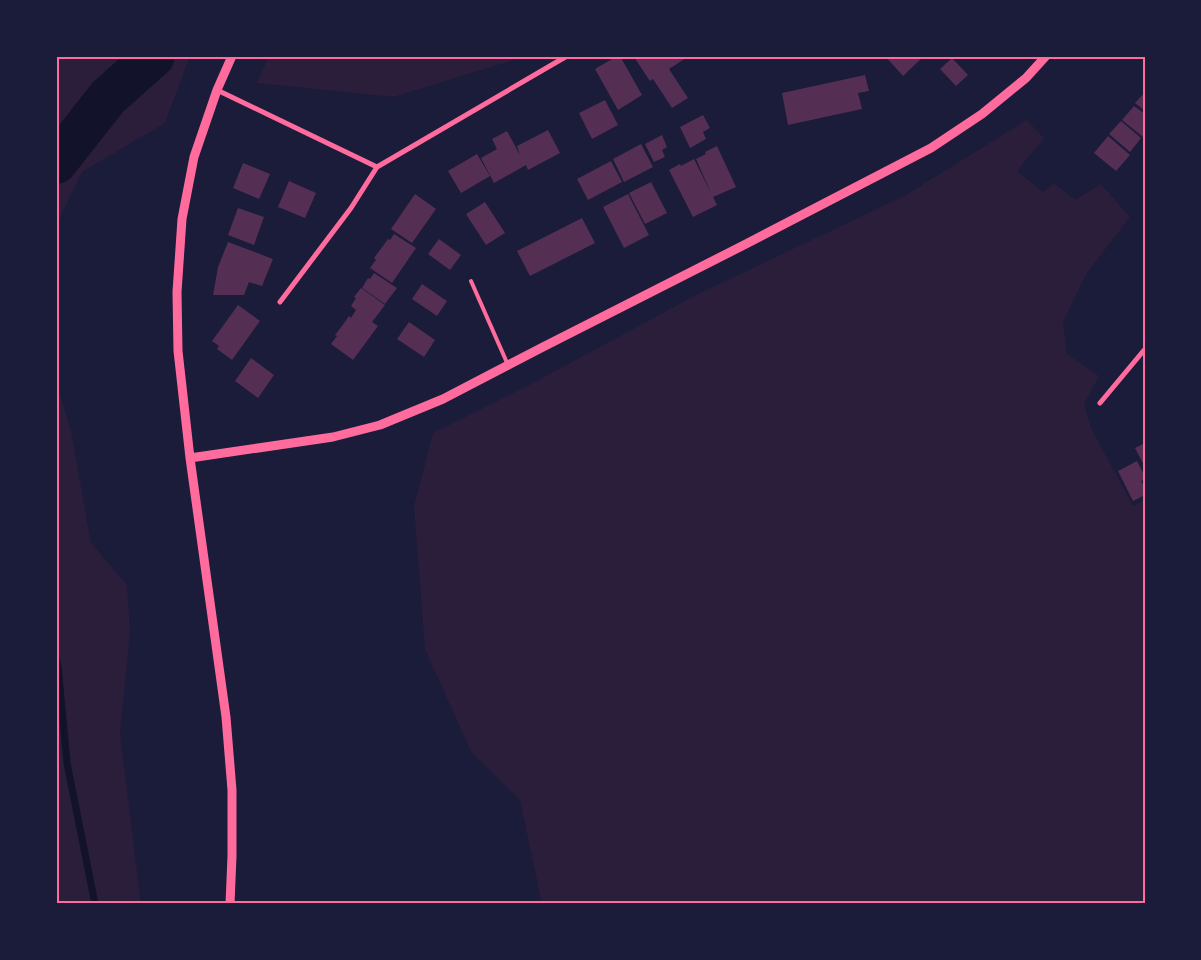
<svg xmlns="http://www.w3.org/2000/svg" width="1201" height="960" font-family="'Sofia Sans Condensed',sans-serif">
	<style>
		.green { fill: #2a1e3b }
		.lines { fill: none; stroke-linecap: round; stroke-linejoin: round }
		.stream { stroke: #12122b; stroke-width: 7 }
		.river { stroke: #12122b; stroke-width: 42 }
		.building { fill: #542f53 }
		.service { stroke: #ff6b9d; stroke-width: 4 }
		.minor { stroke: #ff6b9d; stroke-width: 5 }
		.tertiary { stroke: #ff6b9d; stroke-width: 9 }
		.neatline { fill: none; stroke: #ff6b9d; stroke-width: 2 }
	</style>
	<rect width="100%" height="100%" fill="#1b1b3a"/>
	<path class="green" d="M 56,56 L 190,56 L 165,123 L 82,172 L 56,226 Z
		M 269,56 L 517,56 L 511,61 L 393,97 L 257,83 Z
		M 1027,120 L 1044,138 L 1017,171 L 1043,192 L 1054,183 L 1075,200 L 1101,184 L 1130,217 L 1087,273 L 1063,322 L 1067,354 L 1099,376 L 1084,404 L 1091,428 L 1133,506 L 1145,500 L 1145,904 L 542,904 L 520,800 L 471,752 L 425,649 L 414,506 L 433,433 L 535,382 L 696,295 L 904,196 Z
		M 56,381 L 71,431 L 91,543 L 127,585 L 130,632 L 120,734 L 141,904 L 56,904 Z"/>
	<g class="lines">
		<path class="stream" d="M 56,659 L 58,666 L 67,763 L 95,904"/>
		<path class="river" d="M 56,163 L 108,97 L 154,56"/>
	</g>
	<path class="building" d="M 617,56 L 620,56 L 642,95 L 618,110 L 595,69 Z
		M 635,56 L 689,56 L 669,69 L 688,98 L 672,108 L 653,79 L 650,81 L 634,57 Z
		M 885,56 L 924,56 L 903,76 Z
		M 952,58 L 968,75 L 956,86 L 940,69 Z
		M 865,75 L 869,91 L 858,93 L 862,109 L 788,125 L 782,93 Z
		M 1145,92 L 1145,111 L 1135,103 Z
		M 605,100 L 618,125 L 592,139 L 579,113 Z
		M 1134,106 L 1145,114 L 1145,135 L 1143,137 L 1122,120 Z
		M 703,115 L 710,128 L 703,132 L 706,139 L 690,148 L 680,127 Z
		M 1121,121 L 1141,138 L 1130,152 L 1109,134 Z
		M 548,130 L 560,153 L 528,170 L 526,165 L 494,183 L 481,158 L 497,149 L 492,139 L 507,131 L 520,155 L 517,146 Z
		M 662,135 L 667,147 L 662,150 L 665,157 L 654,162 L 645,144 Z
		M 1108,136 L 1130,155 L 1116,171 L 1094,153 Z
		M 641,144 L 653,167 L 624,182 L 613,159 Z
		M 717,146 L 736,187 L 713,197 L 717,205 L 693,217 L 669,170 L 680,164 L 681,166 L 694,159 L 712,195 L 696,159 L 706,154 L 705,152 Z
		M 477,154 L 490,176 L 461,193 L 448,171 Z
		M 611,161 L 622,182 L 588,200 L 577,179 Z
		M 243,163 L 270,174 L 259,199 L 233,188 Z
		M 289,181 L 316,193 L 305,218 L 278,207 Z
		M 651,182 L 667,213 L 645,224 L 629,193 Z
		M 415,194 L 436,209 L 412,243 L 391,229 Z
		M 628,194 L 649,235 L 624,248 L 603,207 Z
		M 485,202 L 505,233 L 486,245 L 466,214 Z
		M 238,208 L 264,217 L 254,245 L 228,235 Z
		M 582,218 L 595,243 L 530,276 L 517,251 Z
		M 394,234 L 416,248 L 392,283 L 370,268 L 376,260 L 374,258 L 388,239 L 390,240 Z
		M 439,239 L 461,255 L 450,270 L 428,254 Z
		M 228,242 L 273,259 L 262,286 L 249,282 L 244,295 L 213,295 L 218,267 Z
		M 374,273 L 397,288 L 385,304 L 362,288 L 368,278 L 370,279 Z
		M 422,284 L 447,301 L 437,316 L 412,299 Z
		M 361,288 L 385,305 L 372,322 L 378,326 L 353,360 L 331,344 L 337,336 L 335,335 L 342,326 L 349,316 L 351,318 L 356,310 L 351,306 L 356,298 L 354,297 Z
		M 238,305 L 260,321 L 232,360 L 217,349 L 219,346 L 212,341 Z
		M 409,322 L 435,340 L 424,357 L 397,339 Z
		M 251,358 L 274,375 L 258,398 L 235,381 Z
		M 1145,443 L 1145,467 L 1135,448 Z
		M 1137,461 L 1145,477 L 1145,479 L 1141,481 L 1145,488 L 1145,495 L 1133,501 L 1118,471 Z"/>
	<g class="lines">
		<path class="service" d="M 471,281 L 508,365"/>
		<path class="minor" d="M 217,90 L 377,167
			M 280,302 L 351,208 L 377,167 L 567,56
			M 1100,403 L 1145,349"/>
		<path class="tertiary" d="M 190,458 L 333,437 L 380,425 L 443,399 L 541,348 L 742,246 L 931,148 L 982,114 L 1026,78 L 1046,56
			M 230,904 L 232,856 L 232,790 L 226,717 L 190,458 L 178,351 L 177,292 L 182,219 L 194,157 L 217,90 L 232,56"/>
	</g>
	<rect width="1201" height="960" fill="none" stroke="#1b1b3a" stroke-width="115"/>
	<rect x="58" y="58" width="1086" height="844" class="neatline"/>
</svg>
